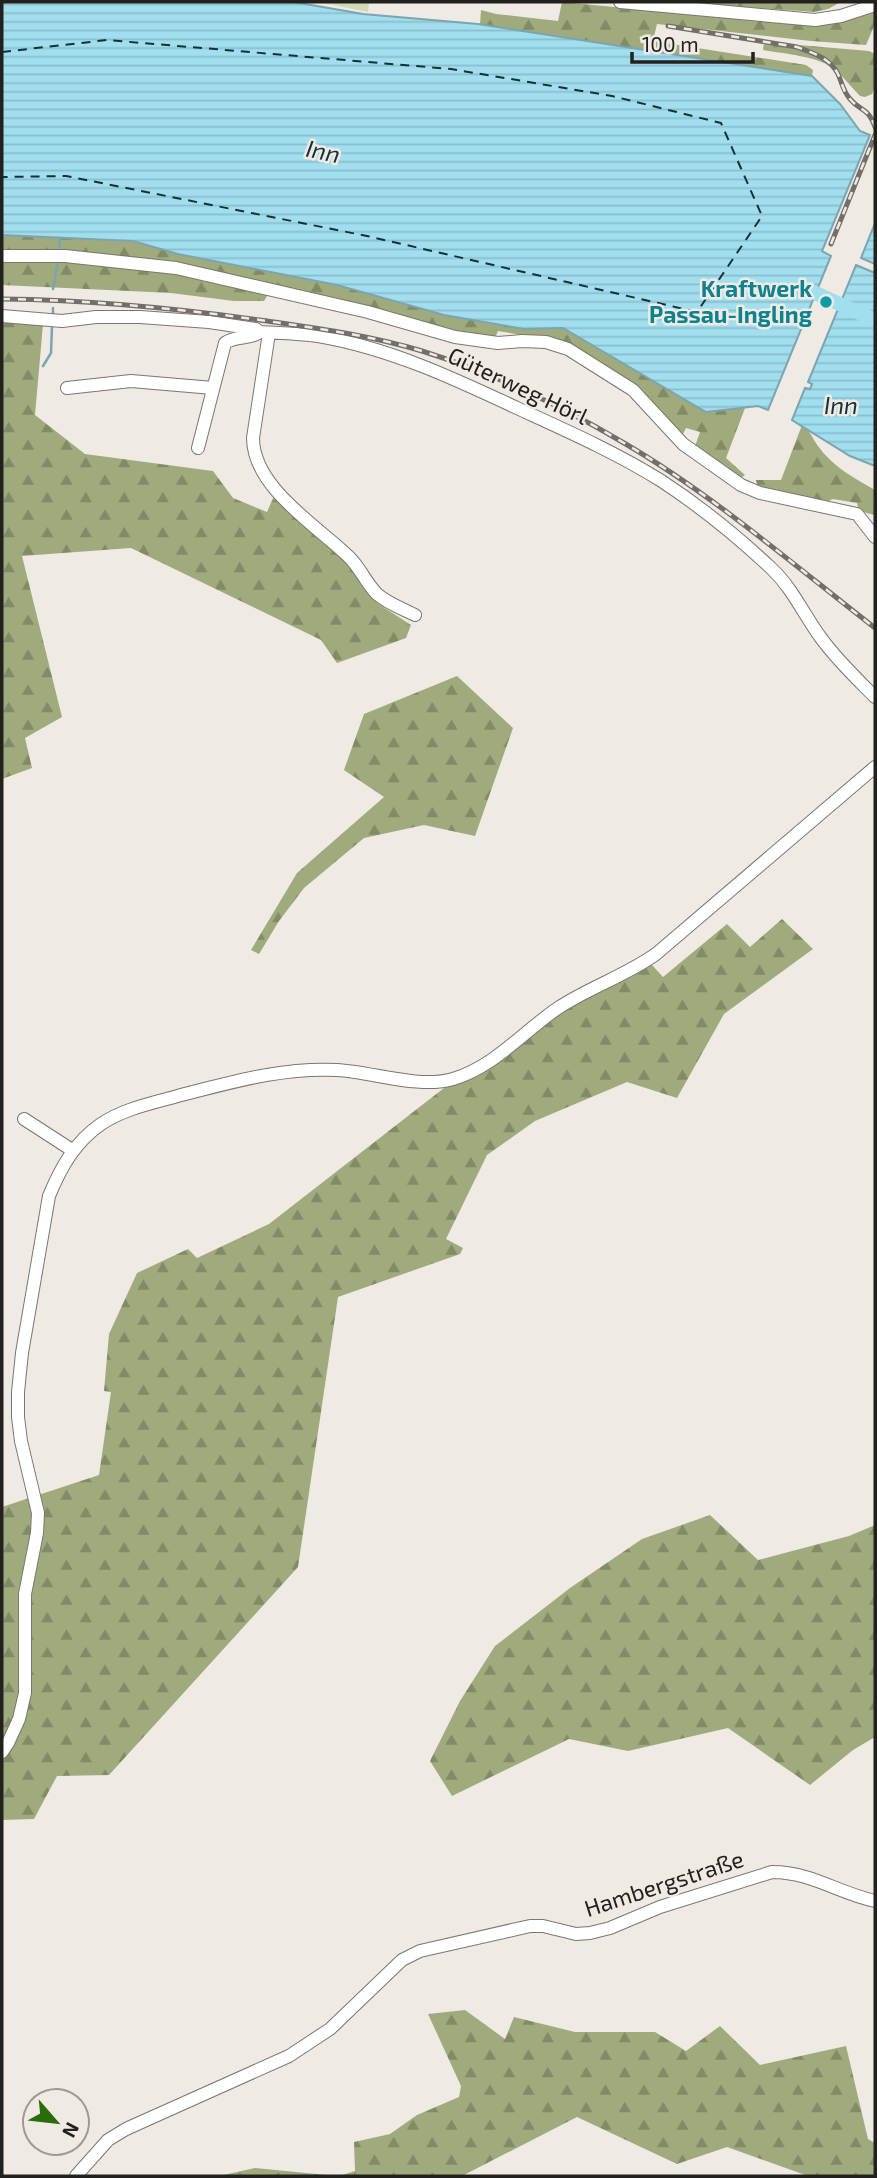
<svg xmlns="http://www.w3.org/2000/svg" width="877" height="2178" font-family="'Exo 2',sans-serif">
	<style>
		.green { fill: #d0dbb5 }
		.forest { fill: url(#forest-firs) }
		.water { fill: url(#water-rules); stroke: #7ba5b0; stroke-width: 2 }
		.lines { fill: none; stroke-linecap: round; stroke-linejoin: round }
		.stream { stroke: #7ba5b0; stroke-width: 2.5 }
		.river { stroke: #a1deee; stroke-width: 14 }
		.ferry { stroke: #133138; stroke-width: 2; stroke-dasharray: 9 7; stroke-linecap: butt }
		.minor-casing { stroke: #7b7670; stroke-width: 14 }
		.minor { stroke: #fff; stroke-width: 12 }
		.rail-casing { stroke: #726f6b; stroke-width: 5 }
		.rail { stroke: #efeae4; stroke-width: 2.5; stroke-dasharray: 8; stroke-linecap: butt }
		.culture-dot { fill: #0f9aa8; stroke: #efeae4; stroke-width: 2.5 }
		.labels { text-anchor: middle; stroke-width: 5; stroke-linejoin: round; paint-order: stroke }
		.culture-label { font-size: 23px; font-weight: bold; fill: #0d838f; stroke: #efeae4; text-anchor: end }
		.street-label { font-size: 23px; fill: #22211e; stroke: #efeae4 }
		.water-label { font-size: 24px; font-style: italic; fill: #133138; stroke: #efeae4 }
	</style>
	<defs>
		<pattern id="forest-firs" width="22" height="20" patternUnits="userSpaceOnUse" patternTransform="scale(1.75)"><rect width="22" height="20" fill="#9fab7d"/><path d="M5 1l3.5 6h-7zM16 11l3.5 6h-7z" fill="#818b66"/></pattern>
		<pattern id="water-rules" width="6" height="5" patternUnits="userSpaceOnUse" patternTransform="scale(1.75)"><rect width="6" height="5" fill="#a1deee"/><path d="M0 2.5h6" fill="none" stroke="#8abecc"/></pattern>
	</defs>
	<rect width="100%" height="100%" fill="#efeae4"/>
	<path class="green" d="M 319,2 L 369,2 L 368,12 Z"/>
	<path class="forest" d="M 562,2 L 814,26 L 848,20 L 875,10 L 875,24 L 866,45 L 811,41 L 657,24 L 653,41 L 806,65 L 813,70 L 812,76 L 480,25 L 481,10 L 496,14 L 558,21 Z
		M 676,2 L 841,2 L 828,9 L 814,12 Z
		M 764,42 L 869,51 L 875,54 L 875,86 L 872,94 L 865,97 L 860,96 C 852,88 845,79 837,71 C 820,56 785,54 763,50 Z
		M 2,235 L 133,241 L 178,254 L 337,285 L 444,315 L 524,329 L 563,328 L 706,411 L 745,408 L 726,458 L 745,475 L 738,480 L 694,449 L 700,432 L 686,428 L 681,438 L 665,419 L 564,342 L 498,331 L 494,340 L 461,335 L 272,288 L 264,301 L 234,301 L 171,293 L 2,285 Z
		M 2,321 L 43,324 L 35,415 L 85,454 L 213,471 L 233,498 L 267,512 L 273,498 L 347,559 L 377,603 L 411,625 L 406,638 L 337,663 L 321,640 L 131,548 L 22,556 L 62,717 L 25,738 L 32,768 L 2,779 Z
		M 802,425 C 811,431 812,438 818,446 C 833,467 854,478 875,490 L 875,515 L 859,511 L 857,503 L 833,499 L 824,503 L 758,489 L 756,480 L 781,480 Z
		M 457,676 L 513,728 L 475,836 L 424,825 L 364,838 L 304,888 L 279,921 L 259,954 L 251,950 L 297,873 L 384,797 L 344,770 L 364,714 Z
		M 782,919 L 813,949 L 724,1014 L 677,1098 L 627,1082 L 535,1121 L 487,1155 L 446,1239 L 463,1248 L 460,1254 L 338,1297 L 298,1567 L 109,1775 L 57,1776 L 34,1819 L 2,1820 L 2,1507 L 99,1475 L 111,1392 L 104,1391 L 109,1334 L 137,1273 L 188,1249 L 197,1258 L 269,1224 L 444,1088 C 487,1071 522,1037 561,1012 C 590,994 623,983 652,965 L 663,977 L 727,924 L 750,947 Z
		M 710,1515 L 758,1560 L 849,1536 L 875,1525 L 875,1737 L 853,1750 L 810,1785 L 728,1728 L 628,1751 L 569,1739 L 452,1796 L 430,1761 L 460,1701 L 495,1646 L 570,1588 L 642,1539 Z
		M 465,2010 L 505,2039 L 514,2017 L 575,2032 L 655,2032 L 686,2051 L 720,2026 L 760,2065 L 846,2046 L 868,2139 L 875,2143 L 875,2176 L 808,2176 L 727,2147 L 677,2164 L 577,2117 L 462,2176 L 339,2176 L 355,2171 L 354,2142 L 390,2134 L 417,2115 L 459,2097 L 461,2086 L 428,2014 Z
		M 255,2168 L 337,2176 L 219,2176 Z"/>
	<path class="water" d="M 2,2 L 294,2 L 363,14 L 478,24 L 812,76 L 840,104 L 860,131 L 870,135 L 822,251 L 831,256 L 768,410 L 758,406 L 706,412 L 563,328 L 524,329 L 444,315 L 337,285 L 178,254 L 133,241 L 2,235 Z
		M 875,223 L 875,264 L 861,258 Z
		M 856,265 L 875,273 L 875,466 L 850,456 L 792,420 L 805,388 L 810,389 L 812,384 L 808,382 Z"/>
	<g class="lines">
		<path class="stream" d="M 59,252 L 60,238
			M 53,289 L 58,261
			M 53,316 L 53,308
			M 43,366 L 51,353 L 52,326"/>
		<path class="river" d="M 800,286 L 875,320"/>
		<path class="ferry" d="M 2,52 L 107,40 L 451,69 L 612,96 L 721,123 L 762,216 L 697,312 L 367,236 L 66,176 L 2,177"/>
		<defs>
			<path id="minor" d="M 620,2 L 815,20 L 841,16 L 875,5
				M 2,256 L 65,256 L 176,268 L 368,312 L 455,337 L 498,343 L 522,341 L 546,342 L 568,349 L 633,390 L 683,444 L 741,485 L 760,493 L 857,514 L 875,537
				M 2,316 L 62,321 L 96,317 L 140,317 L 209,322 L 256,329 L 260,332 C 279,333 299,333 318,336 C 389,348 453,378 517,408 C 565,430 615,452 660,480 C 697,504 740,539 772,569 C 793,589 804,615 821,638 C 837,660 856,678 875,697
				M 269,333 L 253,438 C 253,487 316,525 348,556 C 360,567 366,583 377,594 C 387,603 403,609 415,615
				M 67,388 L 131,381 L 213,388
				M 198,448 L 225,343 C 236,335 250,340 260,332
				M 24,1119 L 72,1150
				M 2,1752 L 8,1743 L 19,1719 L 25,1693 L 25,1594 L 37,1533 L 38,1513 L 21,1441 L 18,1417 L 18,1392 L 22,1353 L 49,1196 C 61,1167 75,1142 101,1124 C 125,1108 154,1103 181,1095 C 233,1082 283,1067 337,1070 C 373,1072 419,1089 453,1079 C 494,1067 524,1031 558,1008 C 590,987 625,976 656,954 L 875,767
				M 76,2176 L 108,2140 L 126,2129 L 289,2056 L 330,2029 L 402,1960 L 420,1951 L 530,1926 L 543,1926 L 576,1934 L 590,1933 L 610,1928 L 660,1907 L 772,1872 C 811,1872 838,1893 875,1901"/>
		</defs>
		<use href="#minor" class="minor-casing"/>
		<use href="#minor" class="minor"/>
		<defs>
			<path id="rail" d="M 668,26 L 797,47 C 813,53 830,58 838,74 C 842,83 843,91 850,99 C 861,112 868,107 875,127
				M 831,244 L 875,135
				M 2,299 C 88,300 175,308 260,320 C 315,328 369,335 422,351 C 492,373 560,405 624,443 C 713,495 794,565 875,628"/>
		</defs>
		<use href="#rail" class="rail-casing"/>
		<use href="#rail" class="rail"/>
	</g>
	<circle class="culture-dot" cx="826" cy="302" r="7"/>
	<g class="labels">
		<g class="culture-label">
			<text x="812" y="297">Kraftwerk<tspan x="812" dy="26">Passau-Ingling</tspan></text>
		</g>
		<g class="street-label">
			<text transform="translate(518 386) rotate(25)" y="8">Güterweg Hörl</text>
			<text transform="translate(664 1884) rotate(-18)" y="8">Hambergstraße</text>
		</g>
		<g class="water-label">
			<text transform="translate(323 152) rotate(12)" y="8">Inn</text>
			<text x="841" y="414">Inn</text>
		</g>
	</g>
	<rect width="877" height="2178" fill="none" stroke="#22211e" stroke-width="7"/>
	<g transform="translate(56 2122) rotate(118)"><circle r="33" fill="#efeae4" stroke="#9d9a95" stroke-width="2"/>
	<path d="M0-5L12 26L0 18L-12 26Z" fill="#276e0b"/>
	<text y="-10" font-size="19" font-weight="bold" text-anchor="middle" fill="#22211e">N</text>
	</g>
	<path d="M632 52v10h121v-10" fill="none" stroke="#22211e" stroke-width="3.5"/>
	<text x="642" y="52" font-size="21" fill="#22211e" stroke="#efeae4" stroke-width="5" paint-order="stroke">100 m</text>
</svg>
